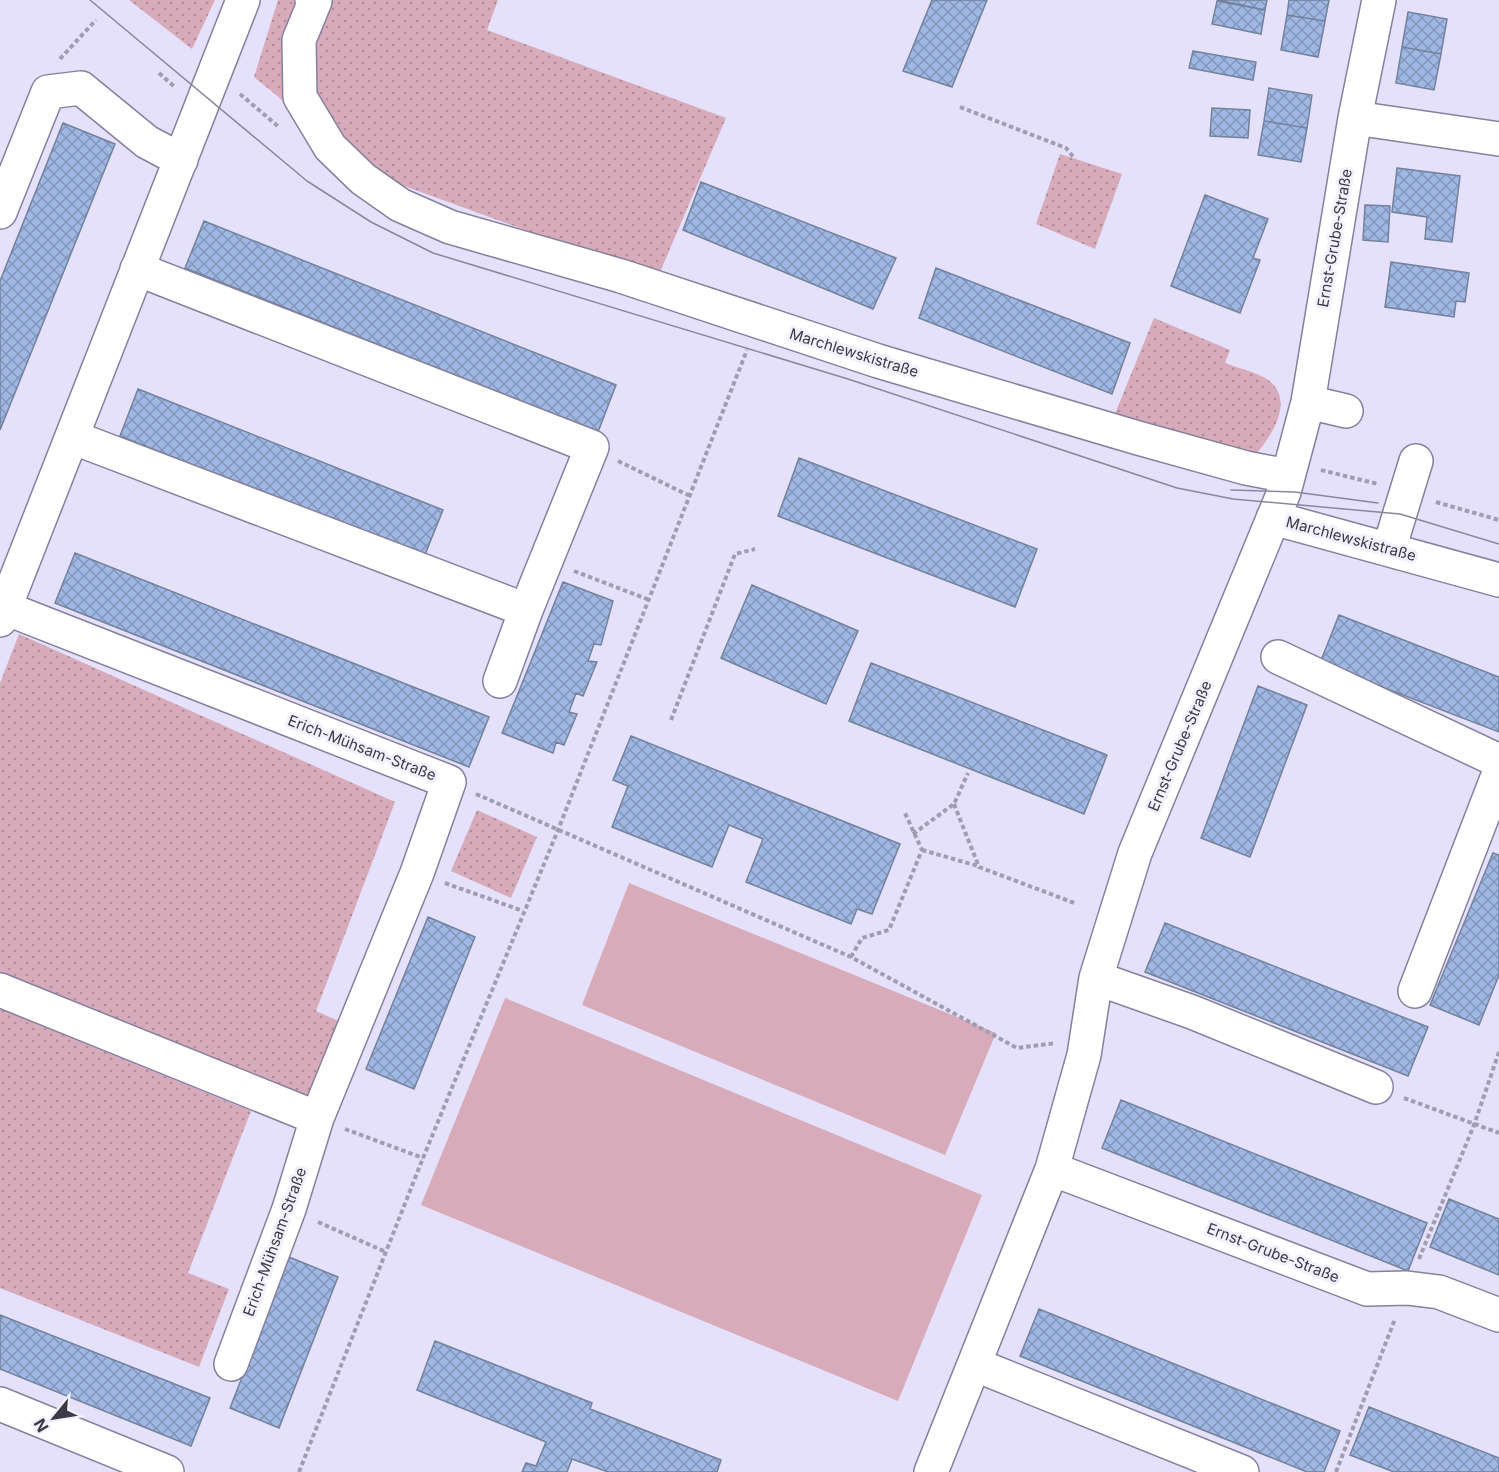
<svg xmlns="http://www.w3.org/2000/svg" width="1499" height="1472" font-family="Inter,sans-serif">
	<style>
		.green { fill: url(#green-dots) }
		.pitch { fill: #d8abbb }
		.building { fill: url(#building-cross-hatch); stroke: #73829c; stroke-width: 1.5 }
		.lines { fill: none; stroke-linecap: round; stroke-linejoin: round }
		.minor-casing { stroke: #85809d; stroke-width: 36 }
		.path { stroke: #a19db1; stroke-width: 4; stroke-dasharray: 4.5 3; stroke-linecap: butt }
		.minor { stroke: #fff; stroke-width: 33 }
		.tram { stroke: #8b879a; stroke-width: 1.5 }
		.labels { text-anchor: middle; stroke-width: 6; stroke-linejoin: round; paint-order: stroke }
		.street-label { font-size: 15px; fill: #3c3946; stroke: #f2f0fd }
	</style>
	<defs>
		<pattern id="green-dots" width="8" height="8" patternUnits="userSpaceOnUse" patternTransform="scale(1.5)"><rect width="8" height="8" fill="#d8abbb"/><path d="M2 2h.1M6 6h.1" fill="none" stroke="#b08c9a" stroke-width="1.8" stroke-linecap="round"/></pattern>
		<pattern id="building-cross-hatch" width="8" height="8" patternUnits="userSpaceOnUse" patternTransform="scale(1.5)"><rect width="8" height="8" fill="#9fb7e3"/><path d="M0 0l8 8M0 8l8-8" fill="none" stroke="#8396ba"/></pattern>
	</defs>
	<rect width="100%" height="100%" fill="#e5e1fa"/>
	<path class="green" d="M 129,0 L 215,0 L 192,49 Z
		M 278,0 L 498,0 L 487,30 L 726,118 L 660,272 L 539,235 L 374,175 L 254,77 Z
		M 1060,154 L 1122,174 L 1095,249 L 1036,224 Z
		M 1154,318 L 1230,350 L 1225,363 C 1237,368 1253,371 1265,378 C 1300,399 1268,442 1249,462 L 1112,421 Z
		M 19,634 L 395,802 L 316,1011 L 341,1022 L 319,1089 L 301,1097 L 0,978 L 0,683 Z
		M 477,810 L 537,837 L 511,898 L 451,871 Z
		M 0,1009 L 251,1111 L 188,1273 L 229,1289 L 199,1367 L 0,1288 Z"/>
	<path class="pitch" d="M 629,883 L 996,1033 L 945,1155 L 582,1005 Z
		M 505,998 L 982,1195 L 898,1401 L 421,1205 Z"/>
	<path class="building" d="M 932,0 L 987,0 L 952,87 L 903,71 Z
		M 1217,0 L 1267,0 L 1265,10 Z
		M 1289,0 L 1329,0 L 1325,21 L 1287,15 Z
		M 1217,1 L 1265,10 L 1261,34 L 1212,24 Z
		M 1408,12 L 1447,19 L 1441,54 L 1402,47 Z
		M 1287,15 L 1325,21 L 1318,57 L 1281,50 Z
		M 1402,47 L 1441,54 L 1434,90 L 1396,83 Z
		M 1193,51 L 1256,62 L 1253,80 L 1189,68 Z
		M 1269,88 L 1312,95 L 1307,128 L 1264,121 Z
		M 1212,108 L 1250,110 L 1248,138 L 1210,136 Z
		M 1264,121 L 1307,128 L 1301,162 L 1258,155 Z
		M 63,123 L 115,144 L 0,430 L 0,281 Z
		M 1397,168 L 1460,176 L 1452,242 L 1425,239 L 1427,217 L 1392,212 Z
		M 701,182 L 896,258 L 873,309 L 683,230 Z
		M 1205,195 L 1268,219 L 1253,258 L 1260,260 L 1240,313 L 1171,286 Z
		M 1365,205 L 1390,206 L 1388,242 L 1363,240 Z
		M 204,221 L 616,385 L 598,432 L 185,268 Z
		M 1391,262 L 1469,273 L 1465,302 L 1456,301 L 1454,317 L 1385,307 Z
		M 936,268 L 1130,343 L 1112,394 L 919,318 Z
		M 138,389 L 443,510 L 424,557 L 120,436 Z
		M 799,458 L 1037,549 L 1015,607 L 778,516 Z
		M 75,553 L 489,717 L 469,767 L 55,603 Z
		M 563,582 L 613,601 L 601,645 L 594,644 L 588,661 L 597,662 L 583,696 L 576,693 L 569,712 L 577,714 L 564,745 L 556,742 L 553,753 L 502,733 Z
		M 752,585 L 858,631 L 826,704 L 721,658 Z
		M 1339,615 L 1499,677 L 1499,732 L 1320,663 Z
		M 871,663 L 1107,755 L 1084,814 L 849,721 Z
		M 1258,686 L 1307,705 L 1250,857 L 1201,838 Z
		M 631,736 L 900,844 L 872,914 L 857,909 L 851,924 L 746,882 L 763,839 L 729,825 L 712,867 L 612,827 L 628,786 L 613,780 Z
		M 1493,853 L 1499,855 L 1499,975 L 1479,1025 L 1430,1005 Z
		M 428,917 L 475,937 L 414,1089 L 366,1069 Z
		M 1165,923 L 1428,1027 L 1408,1076 L 1145,972 Z
		M 1121,1100 L 1427,1223 L 1408,1271 L 1102,1148 Z
		M 1449,1199 L 1499,1219 L 1499,1275 L 1430,1247 Z
		M 289,1257 L 338,1277 L 279,1428 L 230,1408 Z
		M 1039,1309 L 1340,1431 L 1324,1472 L 1307,1472 L 1020,1356 Z
		M 0,1315 L 210,1398 L 191,1446 L 0,1369 Z
		M 435,1341 L 592,1403 L 590,1409 L 721,1460 L 717,1472 L 608,1472 L 572,1459 L 567,1472 L 522,1472 L 526,1463 L 536,1466 L 546,1442 L 417,1390 Z
		M 1369,1407 L 1499,1458 L 1499,1472 L 1394,1472 L 1350,1455 Z"/>
	<g class="lines">
		<defs>
			<path id="minor" d="M 312,0 L 315,1 L 299,40 L 300,97 L 330,147 L 363,179 L 400,205 L 450,227 L 621,276 L 878,361 L 1138,438 L 1246,468 L 1288,476
				M 1355,118 L 1499,139
				M 0,212 L 48,92 L 81,88 L 147,142 L 181,160
				M 1308,402 L 1346,411
				M 72,437 L 526,610 L 592,447 L 137,269
				M 1273,518 L 1499,580
				M 1389,549 L 1416,461
				M 5,608 L 449,782 L 417,873 L 317,1118 L 289,1209 L 231,1364
				M 0,620 L 243,0
				M 1278,657 L 1499,761
				M 500,681 L 526,610
				M 1096,978 L 1192,1012 L 1376,1087
				M 0,990 L 317,1118
				M 1415,991 L 1499,773
				M 1052,1169 L 1367,1289 L 1407,1288 L 1439,1292 L 1499,1315
				M 976,1365 L 1242,1472
				M 0,1404 L 167,1472
				M 931,1472 L 1052,1169 L 1084,1055 L 1096,978 L 1135,853 L 1284,492 L 1308,402 L 1355,118 L 1379,0"/>
		</defs>
		<use href="#minor" class="minor-casing"/>
		<path class="path" d="M 60,59 L 96,20
			M 159,73 L 176,88
			M 240,94 L 280,128
			M 960,107 L 1066,148 L 1075,159
			M 618,461 L 688,495
			M 1321,470 L 1378,484
			M 1436,502 L 1499,520
			M 574,571 L 647,599
			M 671,720 L 735,554 L 755,549
			M 476,794 L 851,957 L 1017,1048 L 1056,1043
			M 954,804 L 979,867 L 1077,904
			M 913,834 L 954,804 L 968,773
			M 922,850 L 978,866
			M 445,883 L 523,911
			M 851,957 L 862,938 L 889,930 L 922,850 L 904,811
			M 1404,1098 L 1499,1133
			M 345,1129 L 423,1158
			M 318,1222 L 386,1252
			M 1419,1259 L 1474,1125 L 1499,1052
			M 299,1472 L 423,1158 L 558,830 L 747,350
			M 1336,1472 L 1395,1319"/>
		<use href="#minor" class="minor"/>
		<path class="tram" d="M 90,0 L 307,181 L 371,222 L 433,253 L 848,379 L 1177,488 L 1233,499 L 1400,514 L 1499,544
			M 1231,490 L 1295,492 L 1378,503"/>
	</g>
	<g class="labels">
		<g class="street-label">
			<text transform="translate(1335 238) rotate(-80)" y="5">Ernst-Grube-Straße</text>
			<text transform="translate(854 353) rotate(17)" y="5">Marchlewskistraße</text>
			<text transform="translate(1351 539) rotate(15)" y="5">Marchlewskistraße</text>
			<text transform="translate(1180 746) rotate(-67)" y="5">Ernst-Grube-Straße</text>
			<text transform="translate(362 748) rotate(21)" y="5">Erich-Mühsam-Straße</text>
			<text transform="translate(275 1242) rotate(-70)" y="5">Erich-Mühsam-Straße</text>
			<text transform="translate(1273 1253) rotate(21)" y="5">Ernst-Grube-Straße</text>
		</g>
	</g>
	<g transform="translate(54 1418) rotate(240)" stroke="#f2f0fd" stroke-width="4.5" paint-order="stroke">
	<path d="M0-4.5L10 22L0 15L-10 22Z" fill="#3c3946"/>
	<text y="-9" font-size="16" font-weight="bold" text-anchor="middle" fill="#3c3946">N</text>
	</g>
</svg>
